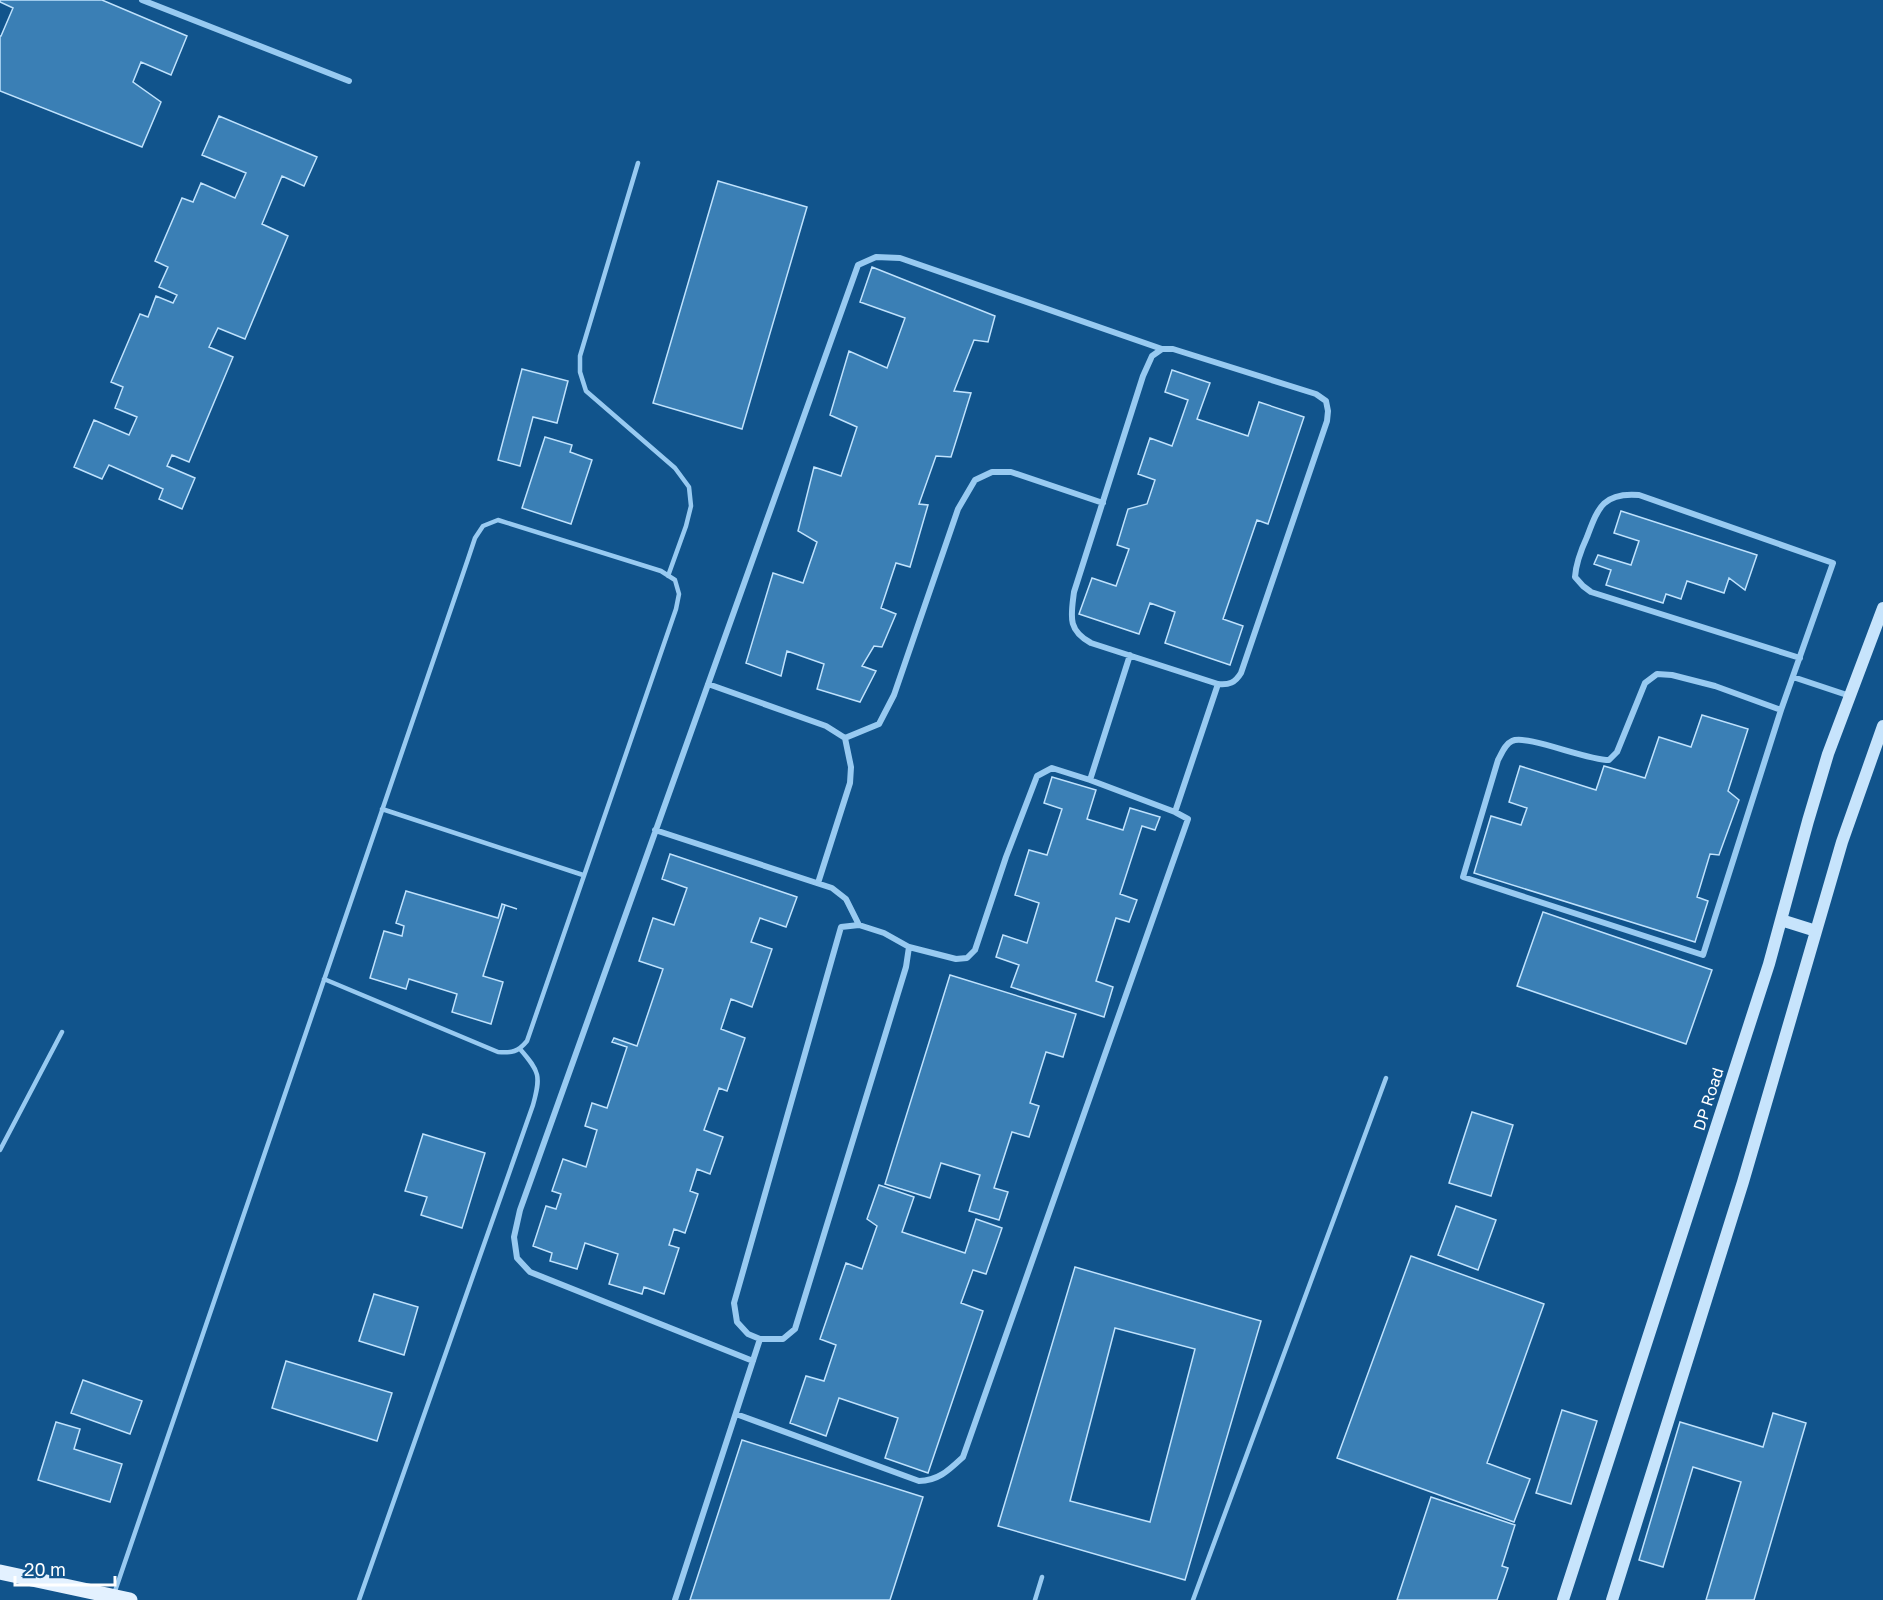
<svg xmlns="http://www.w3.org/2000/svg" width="1883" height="1600" font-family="'Golos Text',sans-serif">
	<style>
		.building { fill: #3a7fb5; stroke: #bfe2fd; stroke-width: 1.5; fill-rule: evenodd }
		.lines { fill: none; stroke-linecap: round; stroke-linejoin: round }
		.lane { stroke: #98caf1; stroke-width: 4.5 }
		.street { stroke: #98caf1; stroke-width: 6 }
		.secondary { stroke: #c7e4fc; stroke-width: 12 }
		.primary { stroke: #e3f1ff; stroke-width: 15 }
		.labels { text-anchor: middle; stroke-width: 4.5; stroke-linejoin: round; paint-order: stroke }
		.street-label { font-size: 16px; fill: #fff; stroke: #11548c }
	</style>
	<rect width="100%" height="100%" fill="#11548c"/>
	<path class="building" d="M 0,0 L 102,0 L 187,36 L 171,75 L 141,62 L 133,82 L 161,102 L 142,147 L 0,91 L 0,36 L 1,36 L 13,8 L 0,2 Z
		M 219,116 L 317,157 L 304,186 L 282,176 L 262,224 L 288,236 L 245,339 L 218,328 L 209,347 L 233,357 L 189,462 L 172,455 L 167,466 L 195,478 L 182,509 L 159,499 L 163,489 L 109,465 L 102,479 L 74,467 L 94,420 L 129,435 L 137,417 L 115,408 L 123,387 L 111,382 L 140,314 L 148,317 L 156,296 L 173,303 L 177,295 L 159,287 L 168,267 L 155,261 L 182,198 L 193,202 L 201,183 L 235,198 L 246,173 L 202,155 Z
		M 718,181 L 807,207 L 742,429 L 653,403 Z
		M 872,267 L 995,316 L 988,342 L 974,340 L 954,391 L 971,393 L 951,457 L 936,456 L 919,504 L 928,505 L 910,567 L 896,563 L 881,608 L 896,614 L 882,647 L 874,646 L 862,666 L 876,671 L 860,702 L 817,689 L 824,664 L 787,651 L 781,676 L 746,663 L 773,573 L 803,583 L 817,542 L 798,531 L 814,467 L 841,476 L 857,427 L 830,415 L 849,351 L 887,368 L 905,318 L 860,302 Z
		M 522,369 L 568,381 L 557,423 L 533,417 L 520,466 L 498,460 Z
		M 1172,370 L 1210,383 L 1197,419 L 1248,436 L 1259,402 L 1304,417 L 1268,524 L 1257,520 L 1223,619 L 1243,626 L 1230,665 L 1165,643 L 1175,612 L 1150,603 L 1139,634 L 1079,614 L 1092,578 L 1116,586 L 1129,549 L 1117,545 L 1128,509 L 1147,504 L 1155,480 L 1138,474 L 1150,438 L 1172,446 L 1188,400 L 1165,392 Z
		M 545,437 L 572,445 L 570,452 L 592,460 L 571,524 L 522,508 Z
		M 1621,511 L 1757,555 L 1745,590 L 1729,578 L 1724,593 L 1687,581 L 1681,599 L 1666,594 L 1663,603 L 1606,585 L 1611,570 L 1594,564 L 1598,555 L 1631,565 L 1639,541 L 1614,533 Z
		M 1702,715 L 1748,729 L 1728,791 L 1739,800 L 1719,855 L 1710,854 L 1697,897 L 1708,901 L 1695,942 L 1474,873 L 1491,816 L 1521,825 L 1527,808 L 1509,802 L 1520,766 L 1596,790 L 1604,766 L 1645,778 L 1659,737 L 1691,747 Z
		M 1052,777 L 1096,790 L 1087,819 L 1123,830 L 1130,808 L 1160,817 L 1155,830 L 1142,826 L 1120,894 L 1137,900 L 1129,922 L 1116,918 L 1096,981 L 1113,987 L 1104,1017 L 1011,987 L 1019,965 L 996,957 L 1003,935 L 1027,943 L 1039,903 L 1015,895 L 1029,850 L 1047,855 L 1062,809 L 1044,803 Z
		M 670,854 L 797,897 L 786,927 L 760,918 L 751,942 L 772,949 L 752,1007 L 731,999 L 721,1029 L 745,1038 L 727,1091 L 719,1088 L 704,1130 L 723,1137 L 710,1174 L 697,1169 L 690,1191 L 698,1194 L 685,1233 L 674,1229 L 669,1245 L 679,1248 L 664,1294 L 644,1287 L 642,1294 L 609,1284 L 618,1254 L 585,1243 L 577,1269 L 550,1261 L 552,1253 L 533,1246 L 546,1206 L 556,1209 L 561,1194 L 552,1191 L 563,1159 L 586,1167 L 597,1130 L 585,1126 L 592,1103 L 607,1108 L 627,1047 L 612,1042 L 614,1038 L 637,1046 L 663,969 L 639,961 L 653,918 L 674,925 L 687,888 L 662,879 Z
		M 406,891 L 498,918 L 502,904 L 517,909 L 505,905 L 483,976 L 503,982 L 491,1024 L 452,1012 L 457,994 L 409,979 L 406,989 L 370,978 L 384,931 L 402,936 L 404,926 L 396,923 Z
		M 1543,912 L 1712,970 L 1686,1044 L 1517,986 Z
		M 950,975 L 1076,1014 L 1063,1057 L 1046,1052 L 1030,1103 L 1039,1106 L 1029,1137 L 1012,1132 L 994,1188 L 1008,1192 L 999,1220 L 969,1211 L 980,1175 L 941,1163 L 930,1198 L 885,1184 Z
		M 1472,1112 L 1513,1125 L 1491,1196 L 1449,1183 Z
		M 423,1134 L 485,1153 L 462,1228 L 421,1215 L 427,1197 L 405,1191 Z
		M 879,1185 L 914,1197 L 902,1232 L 965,1253 L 976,1219 L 1002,1228 L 986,1274 L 973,1270 L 961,1303 L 983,1311 L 928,1473 L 885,1458 L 898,1418 L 839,1398 L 826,1436 L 790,1423 L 806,1376 L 824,1381 L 836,1345 L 820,1339 L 846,1263 L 862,1269 L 877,1226 L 867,1219 Z
		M 1456,1206 L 1496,1220 L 1478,1270 L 1438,1255 Z
		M 1411,1256 L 1544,1304 L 1487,1463 L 1530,1479 L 1514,1522 L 1337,1458 Z
		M 1075,1267 L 1261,1321 L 1185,1580 L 998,1526 ZM 1115,1328 L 1195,1349 L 1150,1522 L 1070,1501 Z
		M 374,1294 L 418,1307 L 404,1355 L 359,1341 Z
		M 286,1361 L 392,1393 L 377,1441 L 272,1408 Z
		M 83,1380 L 142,1401 L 130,1434 L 71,1413 Z
		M 1562,1410 L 1597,1421 L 1571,1504 L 1536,1493 Z
		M 1773,1413 L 1806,1423 L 1754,1600 L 1706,1600 L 1741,1482 L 1693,1467 L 1663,1567 L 1639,1560 L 1680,1422 L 1763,1447 Z
		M 56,1422 L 80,1429 L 74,1449 L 122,1464 L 110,1502 L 38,1480 Z
		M 742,1440 L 923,1497 L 890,1600 L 690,1600 Z
		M 1431,1497 L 1515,1525 L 1502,1566 L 1508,1568 L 1497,1600 L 1397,1600 Z"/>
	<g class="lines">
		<path class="lane" d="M 638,163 L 580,356 L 580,372 L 586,391 L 675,468 L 689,487 L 691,506 L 686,526 L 668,576
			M 382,809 L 583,875
			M 0,1150 L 62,1032
			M 114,1594 C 231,1249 349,904 468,559 L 475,538 L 483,526 L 498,520 L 661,571 L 675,580 L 679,594 L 676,609 L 527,1041 C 518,1052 512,1053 498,1052 L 324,979
			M 359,1600 L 533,1105 C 541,1076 540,1072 520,1049
			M 1035,1600 L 1042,1577
			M 1193,1600 L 1386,1078"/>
		<path class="street" d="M 142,0 L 349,81
			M 1162,349 L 1173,349 L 1316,394 L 1326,401 L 1328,411 L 1327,421 L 1241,673 C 1235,683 1229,685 1218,684 L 1091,643 C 1067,630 1071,616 1074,592 L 1143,376 L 1152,356 Z
			M 1793,677 L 1850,696
			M 708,684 L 826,726 L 845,738 L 851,767 L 850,783 L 818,883
			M 1781,710 L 1715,686 L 1672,675 L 1657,674 L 1645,683 L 1617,752 L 1609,760 C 1586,760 1526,734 1512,741 C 1505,744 1502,753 1498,760 L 1463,877 L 1703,955 L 1781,710 L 1833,563 L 1639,495 C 1603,492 1598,508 1587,537 C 1581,550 1576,562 1575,577 L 1583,586 L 1591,592 L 1800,658
			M 845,738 L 879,724 L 894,695 L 958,509 L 975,480 L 992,472 L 1011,472 L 1103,503
			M 1090,780 L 1130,655
			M 1175,812 L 1218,684
			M 655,830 L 832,888 L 846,899 L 859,925
			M 859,925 L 884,933 L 909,947 L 906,967 L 795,1329 L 783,1339 L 760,1339 L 748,1334 L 737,1322 L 734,1303 L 841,927 Z
			M 753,1361 L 530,1272 L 517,1258 L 514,1237 L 520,1210 L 858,265 L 876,257 L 900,258 L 1162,349
			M 736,1414 L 919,1481 C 938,1481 949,1470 963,1457 L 1188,819 L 1175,812 L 1090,780 L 1052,768 L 1037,776 L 1006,857 L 975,950 L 967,958 L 956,959 L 909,947
			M 675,1600 L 760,1339"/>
		<path class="secondary" d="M 1781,920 L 1816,931
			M 1563,1600 L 1769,964 L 1808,821 L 1828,754 L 1883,608
			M 1612,1600 L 1743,1182 L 1842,842 L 1883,726"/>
		<path class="primary" d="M 0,1572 L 130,1600"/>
	</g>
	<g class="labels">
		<g class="street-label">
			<text transform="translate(1708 1099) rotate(-72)" y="6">DP Road</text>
		</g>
	</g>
	<path d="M15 1576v9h100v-9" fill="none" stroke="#ffffff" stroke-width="3"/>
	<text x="24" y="1576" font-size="18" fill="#ffffff" stroke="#11548c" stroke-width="4.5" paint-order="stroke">20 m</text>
</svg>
